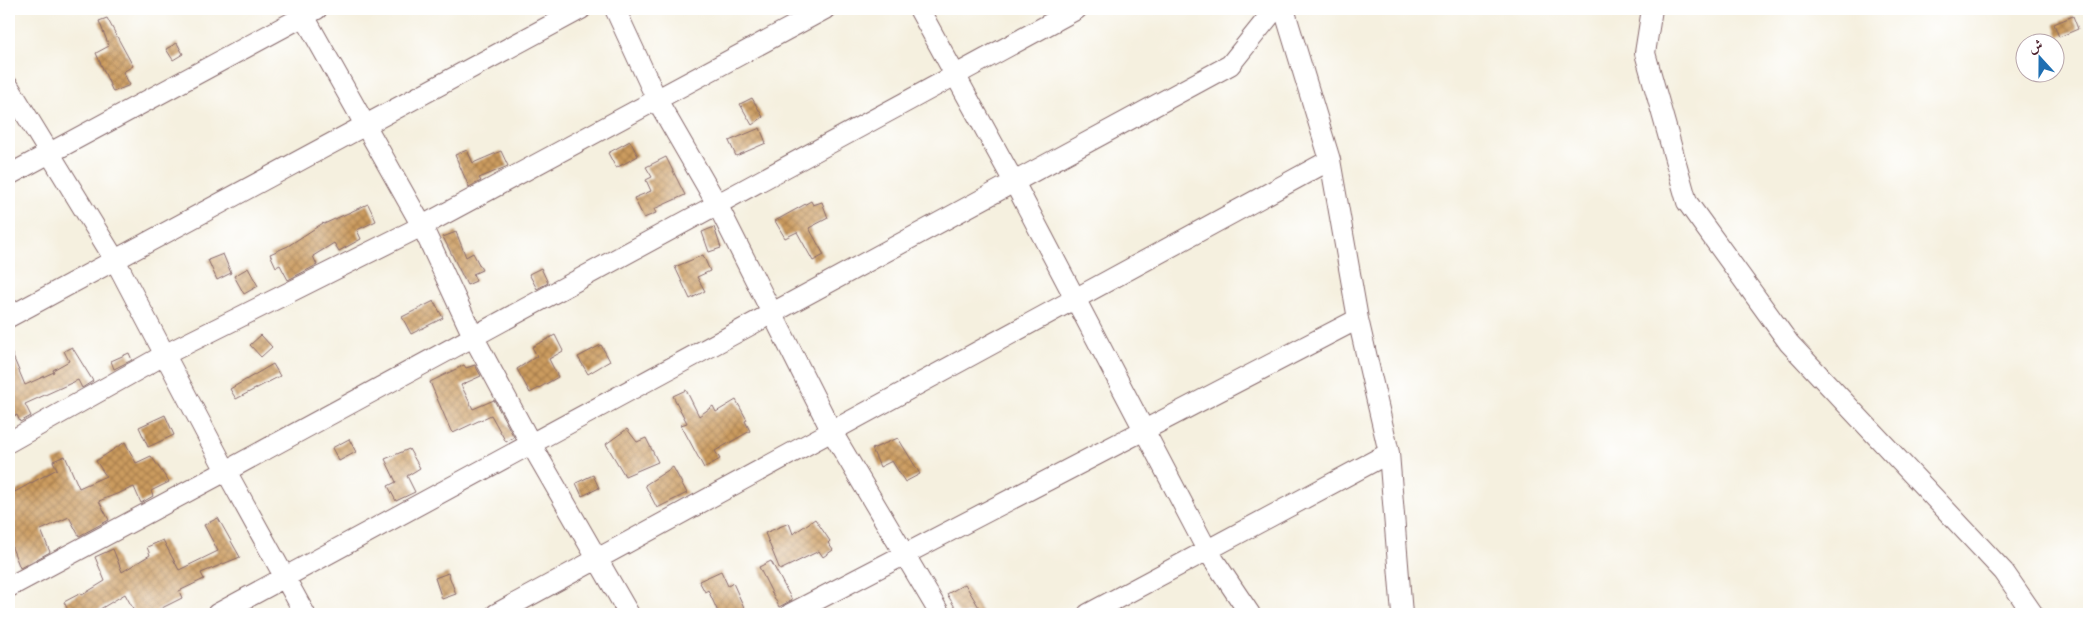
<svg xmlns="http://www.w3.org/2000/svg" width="2098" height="623" font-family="'Libre Bodoni',Amiri,serif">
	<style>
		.building { fill: url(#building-cross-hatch) }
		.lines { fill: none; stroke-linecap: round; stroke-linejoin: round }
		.minor-casing { stroke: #86686a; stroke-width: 22 }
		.minor { stroke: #fff; stroke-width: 20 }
	</style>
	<defs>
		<pattern id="building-cross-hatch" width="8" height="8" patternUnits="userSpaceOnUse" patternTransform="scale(1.25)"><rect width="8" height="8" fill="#cb9b5e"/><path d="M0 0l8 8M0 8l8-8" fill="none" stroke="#a77e4e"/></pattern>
	</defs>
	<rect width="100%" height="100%" fill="#fff"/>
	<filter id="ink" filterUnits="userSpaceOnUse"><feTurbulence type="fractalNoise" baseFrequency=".02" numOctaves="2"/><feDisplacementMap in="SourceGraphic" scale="10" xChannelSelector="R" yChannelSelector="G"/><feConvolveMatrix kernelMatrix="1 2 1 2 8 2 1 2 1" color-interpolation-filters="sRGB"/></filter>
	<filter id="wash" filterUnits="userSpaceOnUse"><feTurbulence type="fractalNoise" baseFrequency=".0096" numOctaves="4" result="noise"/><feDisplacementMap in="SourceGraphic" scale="20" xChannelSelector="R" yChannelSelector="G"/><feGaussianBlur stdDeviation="1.12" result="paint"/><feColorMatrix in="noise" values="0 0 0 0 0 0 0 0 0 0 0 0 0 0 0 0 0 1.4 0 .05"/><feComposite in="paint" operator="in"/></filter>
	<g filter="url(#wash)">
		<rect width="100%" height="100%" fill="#f5f0df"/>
		<g id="blocks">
			<path class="building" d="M 2073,16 L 2078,29 L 2059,37 L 2054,24 Z
				M 107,18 L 133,66 L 123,72 L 130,85 L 113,92 L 96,53 L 109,46 L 99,21 Z
				M 177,43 L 183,54 L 173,60 L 166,49 Z
				M 752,98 L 763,117 L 752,125 L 740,104 Z
				M 760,128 L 766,143 L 736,156 L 729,141 Z
				M 630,141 L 638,156 L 616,168 L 608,153 Z
				M 467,150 L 473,163 L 501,151 L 508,166 L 479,178 L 481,181 L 469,187 L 455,155 Z
				M 666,157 L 685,195 L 654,209 L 656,213 L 644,218 L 634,198 L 651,191 L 646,180 L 652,177 L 646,167 Z
				M 811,201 L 813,205 L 822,202 L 828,218 L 809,228 L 824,255 L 813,261 L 797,232 L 785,238 L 775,221 Z
				M 368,204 L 376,221 L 357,230 L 361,239 L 339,251 L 334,243 L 313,256 L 317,265 L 288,280 L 280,265 L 276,267 L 270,254 L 288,246 L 323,223 L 324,224 Z
				M 714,227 L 721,248 L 709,252 L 702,232 Z
				M 456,232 L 466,257 L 473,253 L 482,270 L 473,274 L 476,281 L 467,285 L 443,237 Z
				M 223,254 L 231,273 L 217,280 L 208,260 Z
				M 703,255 L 710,271 L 697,277 L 705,291 L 690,299 L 675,267 Z
				M 248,268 L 258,286 L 244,294 L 234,276 Z
				M 541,268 L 548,283 L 537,289 L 529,274 Z
				M 434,301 L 443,318 L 411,334 L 402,317 Z
				M 261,335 L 272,347 L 261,357 L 250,345 Z
				M 555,335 L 563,351 L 549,359 L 558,377 L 530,393 L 517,369 L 537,356 L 532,347 Z
				M 601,345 L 610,361 L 588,374 L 578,357 Z
				M 9,347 L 25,385 L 54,372 L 53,370 L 69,361 L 64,351 L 72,347 L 93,381 L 82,388 L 78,380 L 25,404 L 31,416 L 20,422 L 17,415 L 9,418 L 9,389 L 11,388 L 9,381 Z
				M 129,353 L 132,360 L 114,369 L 111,361 Z
				M 273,364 L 280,376 L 236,399 L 230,389 Z
				M 464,365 L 466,368 L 475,365 L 481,376 L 461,385 L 473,409 L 494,400 L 514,437 L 506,442 L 491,415 L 453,433 L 451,431 L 430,382 Z
				M 686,390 L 699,416 L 713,406 L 716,412 L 736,400 L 747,420 L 745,421 L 750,431 L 715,451 L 720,459 L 704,468 L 681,425 L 687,423 L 673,396 Z
				M 165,415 L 174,435 L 148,447 L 139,427 Z
				M 627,429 L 637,442 L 646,438 L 658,462 L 625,476 L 606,444 Z
				M 898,438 L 920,474 L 905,482 L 892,461 L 880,467 L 872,449 Z
				M 349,439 L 356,452 L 339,461 L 332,448 Z
				M 125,442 L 136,463 L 151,456 L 169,482 L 151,491 L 153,496 L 141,503 L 134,487 L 99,501 L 109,520 L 79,536 L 69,517 L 41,530 L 50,552 L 20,568 L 9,540 L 9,495 L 57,469 L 53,461 L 65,456 L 79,488 L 106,476 L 96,461 Z
				M 409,449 L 420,468 L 407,476 L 415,492 L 396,501 L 388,486 L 396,482 L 385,459 Z
				M 673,467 L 687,493 L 657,508 L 645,485 Z
				M 593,475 L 599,488 L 582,496 L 576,483 Z
				M 218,518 L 240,557 L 201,573 L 204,579 L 179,591 L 182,598 L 156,611 L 158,614 L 136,614 L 125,594 L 92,614 L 70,614 L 64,602 L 81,593 L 82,595 L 105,581 L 95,557 L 113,549 L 122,572 L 150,555 L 147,547 L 163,540 L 179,570 L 218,551 L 204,525 Z
				M 815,519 L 830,541 L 828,543 L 833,550 L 823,557 L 819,551 L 780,570 L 765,533 L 789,523 L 793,534 Z
				M 771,561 L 792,600 L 779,607 L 759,567 Z
				M 721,571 L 728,586 L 733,583 L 747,614 L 719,614 L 708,590 L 705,592 L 699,581 Z
				M 448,573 L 456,594 L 442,599 L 435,578 Z
				M 965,584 L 983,614 L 959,614 L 947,594 Z"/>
		</g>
	</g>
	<g filter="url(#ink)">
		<use href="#blocks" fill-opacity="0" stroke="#86686a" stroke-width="1"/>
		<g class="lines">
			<defs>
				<path id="minor" d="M 300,9 L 422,226 L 473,336 L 531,444 L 629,614
					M 615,9 L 657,100 L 717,204 L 832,432 L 940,614
					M 919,9 L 1014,182 L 1207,550 L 1250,614
					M 1284,9 L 1330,160 L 1358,319 L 1389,453 L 1402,614
					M 1652,9 L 1645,53 L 1687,202 L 1789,343 L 2004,572 L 2033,614
					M 9,87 L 115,260 L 226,471 L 305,614
					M 9,175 L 317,9
					M 9,317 L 581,9
					M 9,442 L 166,354 L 422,226 L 825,9
					M 9,587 L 226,471 L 1077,9
					M 217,614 L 1230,65 L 1275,9
					M 496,614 L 1330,160
					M 790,614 L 1358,319
					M 1088,614 L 1389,453"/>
			</defs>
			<use href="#minor" class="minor-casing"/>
			<use href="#minor" class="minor"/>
		</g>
	</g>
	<rect width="2098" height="623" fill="none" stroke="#fff" stroke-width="30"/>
	<g transform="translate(2040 58) rotate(339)"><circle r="24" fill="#ffffff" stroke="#b7a5aa"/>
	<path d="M0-4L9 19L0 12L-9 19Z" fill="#1f6fb2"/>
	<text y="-8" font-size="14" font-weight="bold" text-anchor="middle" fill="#4a1f2b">ش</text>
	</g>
</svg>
